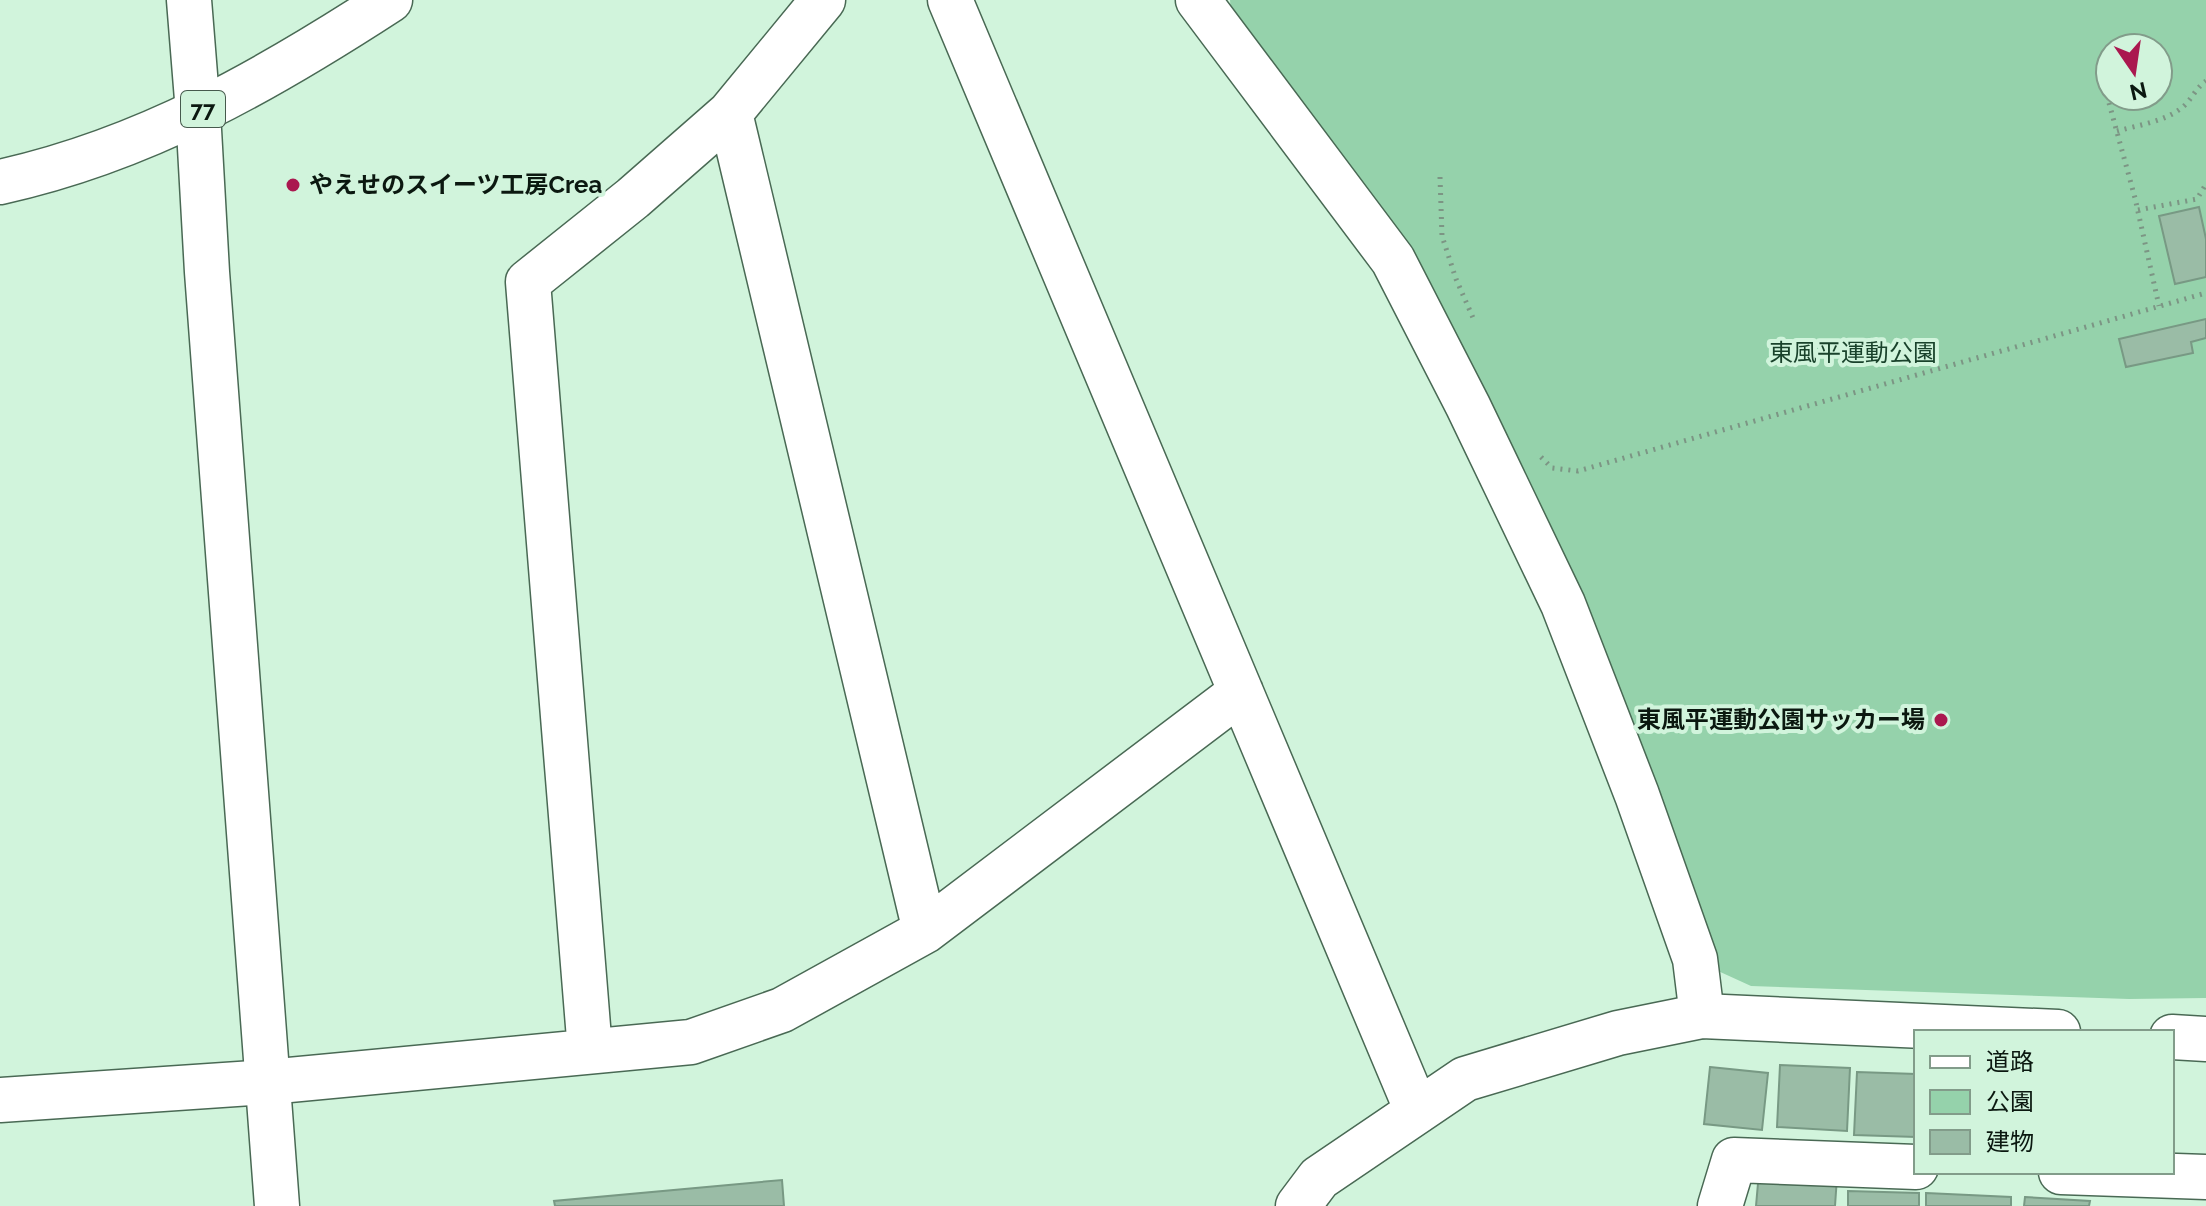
<svg xmlns="http://www.w3.org/2000/svg" width="2206" height="1206" font-family="Raleway,'Noto Sans JP',sans-serif">
	<style>
		.green { fill: #95d2ab; fill-rule: evenodd }
		.building { fill: #9abca6; stroke: #789984; stroke-width: 2 }
		.lines { fill: none; stroke-linecap: round; stroke-linejoin: round }
		.minor-casing { stroke: #496954; stroke-width: 47 }
		.tertiary-casing { stroke: #496954; stroke-width: 47 }
		.primary-casing { stroke: #496954; stroke-width: 47 }
		.path { stroke: #7c9584; stroke-width: 5; stroke-dasharray: 2 6; stroke-linecap: butt }
		.minor { stroke: #fff; stroke-width: 44 }
		.tertiary { stroke: #fff; stroke-width: 44 }
		.primary { stroke: #fff; stroke-width: 44 }
		.poi-dot { fill: #aa184f; stroke: #d1f4dc; stroke-width: 3 }
		.labels { text-anchor: middle; stroke-width: 8; stroke-linejoin: round; paint-order: stroke }
		.shield { fill: #d1f4dc; stroke: #465a4d; stroke-width: 2 }
		.shield-label { font-size: 22px; font-weight: bold; fill: #0b1810 }
		.poi-label { font-size: 24px; font-weight: bold; fill: #0b1810; stroke: #d1f4dc; text-anchor: start }
		.park-label { font-size: 24px; fill: #19422b; stroke: #d1f4dc }
	</style>
	<rect width="100%" height="100%" fill="#d1f4dc"/>
	<path class="green" d="M 1230,0 L 2206,0 L 2206,998 L 2129,999 L 1751,986 L 1694,960 L 1529,494 L 1232,25 ZM 2110,48 L 2158,48 L 2158,96 L 2110,96 Z"/>
	<path class="building" d="M 2199,207 L 2206,239 L 2206,277 L 2175,284 L 2159,216 Z
		M 2206,319 L 2206,338 L 2191,342 L 2193,353 L 2126,367 L 2119,339 Z
		M 1780,1065 L 1850,1068 L 1847,1131 L 1777,1127 Z
		M 1710,1067 L 1768,1073 L 1762,1130 L 1704,1124 Z
		M 1857,1072 L 1916,1074 L 1916,1137 L 1854,1135 Z
		M 1759,1172 L 1837,1177 L 1835,1206 L 1756,1206 Z
		M 782,1180 L 784,1206 L 555,1206 L 554,1201 Z
		M 1848,1191 L 1919,1193 L 1919,1206 L 1848,1206 Z
		M 1926,1193 L 2011,1197 L 2011,1206 L 1926,1206 Z
		M 2025,1197 L 2090,1201 L 2089,1206 L 2024,1206 Z"/>
	<g class="lines">
		<defs>
			<path id="minor" d="M 189,0 L 198,112
				M 950,0 L 1417,1111
				M 1198,0 L 1393,260 L 1468,406 L 1563,604 L 1637,795 L 1695,959 L 1702,1016
				M 730,113 L 925,931
				M 590,1051 L 528,282 L 633,198 L 730,113 L 823,0
				M 0,1100 L 268,1082 L 691,1042 L 782,1010 L 925,931 L 1241,692
				M 2061,1172 L 2206,1177
				M 1720,1206 L 1734,1160 L 1916,1167"/>
			<path id="tertiary" d="M 198,112 L 207,272 L 277,1206
				M 2172,1037 L 2206,1039
				M 1298,1206 L 1319,1178 L 1465,1079 L 1618,1033 L 1702,1016 L 2058,1032"/>
			<path id="primary" d="M 0,182 C 145,150 267,80 390,0"/>
		</defs>
		<use href="#minor" class="minor-casing"/>
		<use href="#tertiary" class="tertiary-casing"/>
		<use href="#primary" class="primary-casing"/>
		<path class="path" d="M 2109,103 L 2135,198 L 2159,306
			M 2117,131 C 2139,125 2168,121 2185,105 C 2193,97 2196,88 2206,81
			M 1440,177 L 1442,236 L 1456,279 L 1474,320
			M 2138,210 L 2197,199 L 2206,184
			M 1541,457 L 1552,468 L 1578,471 L 2206,293"/>
		<use href="#minor" class="minor"/>
		<use href="#tertiary" class="tertiary"/>
		<use href="#primary" class="primary"/>
	</g>
	<g class="poi-dot">
		<circle cx="293" cy="185" r="8"/>
		<circle cx="1941" cy="720" r="8"/>
	</g>
	<g class="labels">
		<rect class="shield" x="181" y="91" width="44" height="36" rx="6"/>
		<g class="shield-label">
			<text x="203" y="117">77</text>
		</g>
		<g class="poi-label">
			<text x="309" y="193">やえせのスイーツ工房Crea</text>
			<text x="1925" y="728" text-anchor="end">東風平運動公園サッカー場</text>
		</g>
		<g class="park-label">
			<text x="1853" y="361">東風平運動公園</text>
		</g>
	</g>
	<rect x="1914" y="1030" width="260" height="144" fill="#d1f4dc" stroke="#829c8a" stroke-width="2"/>
	<rect x="1930" y="1056" width="40" height="12" fill="#ffffff" stroke="#829c8a" stroke-width="2"/>
	<text x="1986" y="1070" font-size="24" fill="#0b1810">道路</text>
	<rect x="1930" y="1090" width="40" height="24" fill="#95d2ab" stroke="#829c8a" stroke-width="2"/>
	<text x="1986" y="1110" font-size="24" fill="#0b1810">公園</text>
	<rect x="1930" y="1130" width="40" height="24" fill="#9abca6" stroke="#829c8a" stroke-width="2"/>
	<text x="1986" y="1150" font-size="24" fill="#0b1810">建物</text>
	<g transform="translate(2134 72) rotate(167)"><circle r="38" fill="#d1f4dc" stroke="#829c8a" stroke-width="2"/>
	<path d="M0-6L14 30L0 20L-14 30Z" fill="#aa184f"/>
	<text y="-12" font-size="22" font-weight="bold" text-anchor="middle" fill="#0b1810">N</text>
	</g>
</svg>
